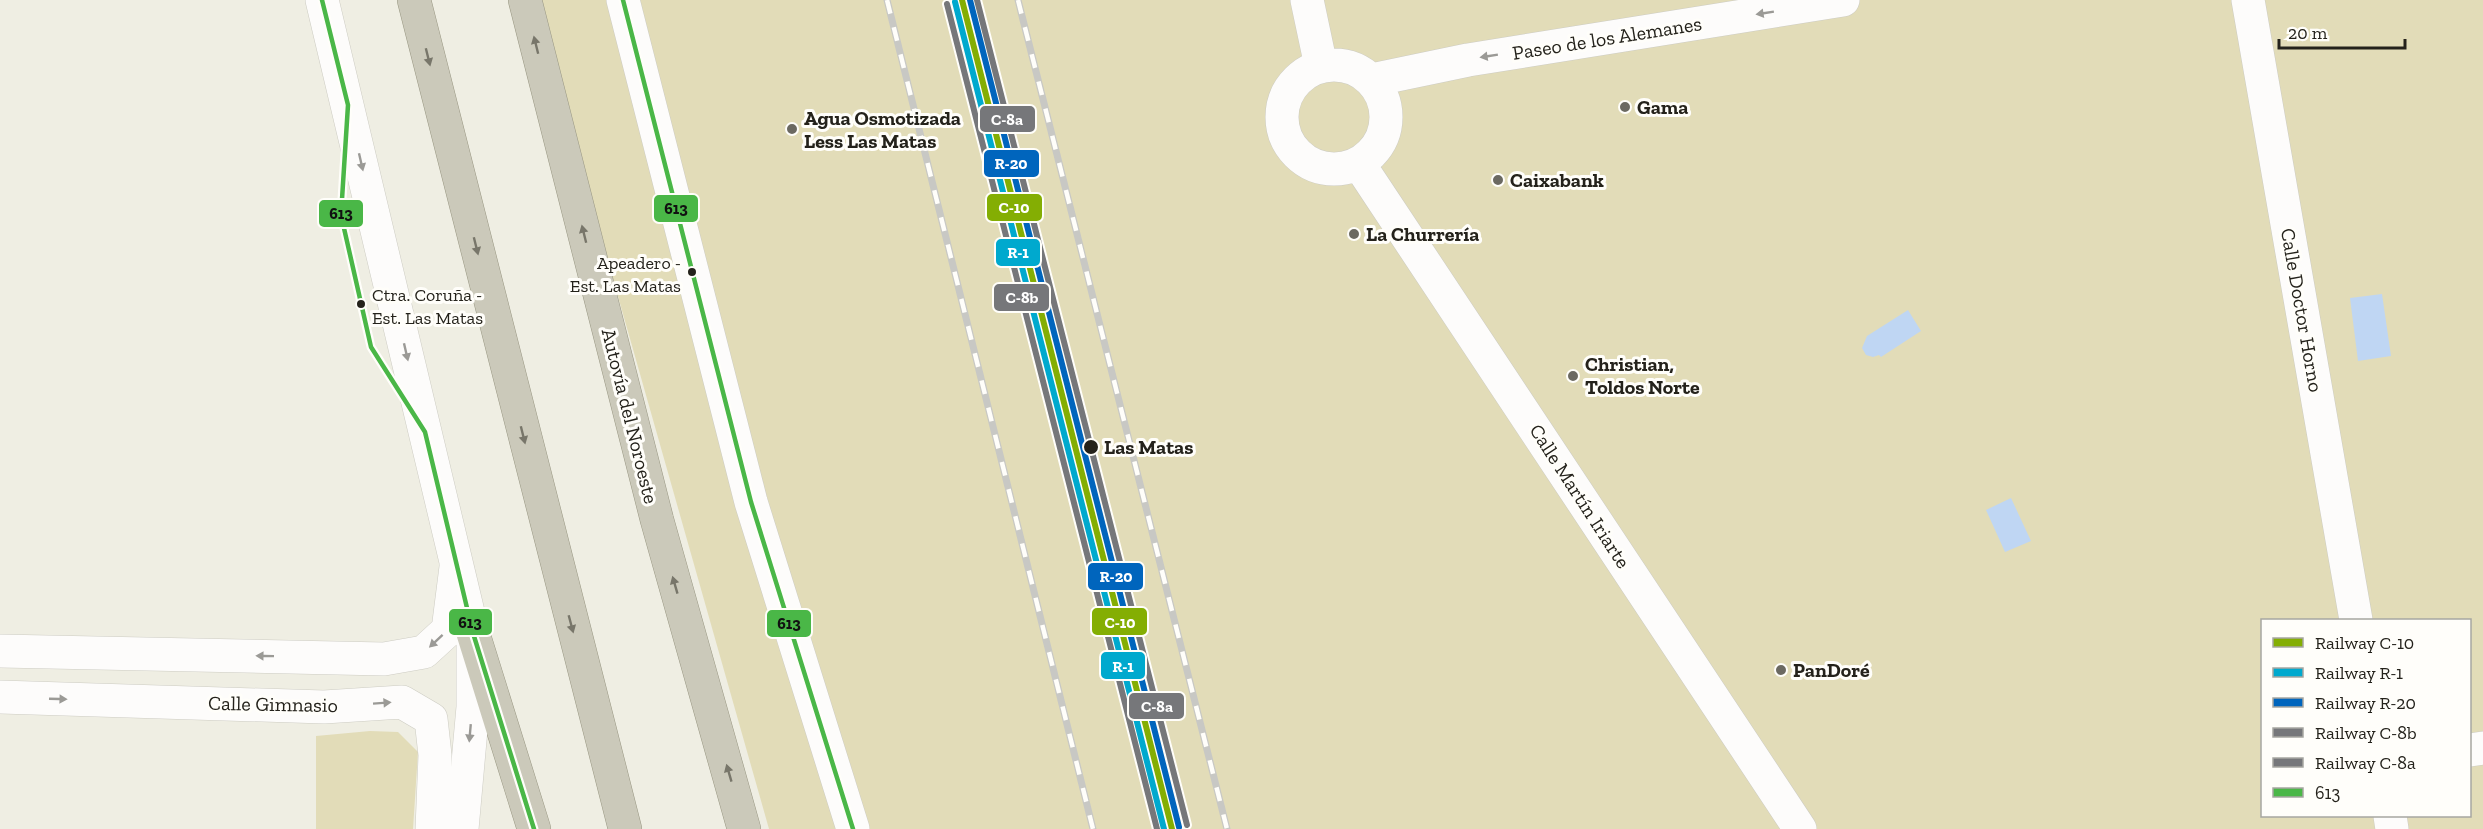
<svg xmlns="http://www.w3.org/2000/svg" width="2483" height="829" font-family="'Zilla Slab',serif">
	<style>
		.green { fill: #e2dcb8; fill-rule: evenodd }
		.water { fill: #bfd6f3 }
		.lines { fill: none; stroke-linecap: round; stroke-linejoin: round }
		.street-casing { stroke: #cdccc3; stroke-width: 34 }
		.secondary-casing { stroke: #cdccc3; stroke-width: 34 }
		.highway-casing { stroke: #999783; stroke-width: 34 }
		.street { stroke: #fdfcfb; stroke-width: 33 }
		.secondary { stroke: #fdfcfb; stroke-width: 33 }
		.highway { stroke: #cbc9ba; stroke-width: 33 }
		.rail-casing { stroke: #c8c8c4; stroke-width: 7 }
		.rail { stroke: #fffefa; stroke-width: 4.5; stroke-dasharray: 14; stroke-linecap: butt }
		.bus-1-casing { stroke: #fffefa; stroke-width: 9 }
		.bus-1 { stroke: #4ab747; stroke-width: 4.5 }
		.rail-1-casing { stroke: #fffefa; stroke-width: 10 }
		.rail-2-casing { stroke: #fffefa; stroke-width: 10 }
		.rail-3-casing { stroke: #fffefa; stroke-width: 10 }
		.rail-4-casing { stroke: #fffefa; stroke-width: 10 }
		.rail-5-casing { stroke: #fffefa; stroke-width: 10 }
		.rail-1 { stroke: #84ae03; stroke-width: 6 }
		.rail-2 { stroke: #00a9ce; stroke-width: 6 }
		.rail-3 { stroke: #0065bd; stroke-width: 6 }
		.rail-4 { stroke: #76777a; stroke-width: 6 }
		.rail-5 { stroke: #76777a; stroke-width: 6 }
		.oneway { fill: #9b9a96 }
		.oneway2 { fill: #78766a }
		.poi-dot { fill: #6b6961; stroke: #fffefa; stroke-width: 2 }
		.bus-dot { fill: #24221b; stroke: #fffefa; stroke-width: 2 }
		.labels { text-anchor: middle; stroke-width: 6; stroke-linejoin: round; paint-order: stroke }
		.bus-label { font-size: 18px; fill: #24221b; stroke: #fffefa; text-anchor: end }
		.street-label { font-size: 20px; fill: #24221b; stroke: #fffefa }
		.poi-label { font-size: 20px; font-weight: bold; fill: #24221b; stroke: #fffefa; text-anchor: start }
		.stop-label { font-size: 20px; font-weight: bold; fill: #24221b; stroke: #fffefa; text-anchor: start }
		.line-badge { stroke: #fffefa; stroke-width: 2 }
		.badge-label { font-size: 16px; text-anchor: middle; font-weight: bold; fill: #fff }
		.pale-badge-label { font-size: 16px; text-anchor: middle; font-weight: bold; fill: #111 }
	</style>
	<rect width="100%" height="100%" fill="#efeee3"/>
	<path class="green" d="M 534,0 L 2483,0 L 2483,829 L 769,829 ZM 2262,620 L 2470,620 L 2470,816 L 2262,816 Z
		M 370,731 L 398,732 L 418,752 L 413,829 L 316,829 L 316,736 Z"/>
	<path class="water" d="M 2382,294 L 2391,356 L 2358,361 L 2350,298 Z
		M 1908,310 L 1921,331 L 1881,357 L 1879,355 L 1873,357 L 1866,355 L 1862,348 L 1867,336 Z
		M 2011,498 L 2031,541 L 2005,552 L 1986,510 Z"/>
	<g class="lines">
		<defs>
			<path id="street" d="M 1307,0 L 1321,66
				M 2248,0 L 2356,620
				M1282 117a52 52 0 1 1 104 0a52 52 0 1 1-104 0Z
				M 1372,80 L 1468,60 L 1843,0
				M 1359,164 L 1800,829
				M 0,651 L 384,659 L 424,652 L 448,630 L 456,567
				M 0,697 L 324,707 L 402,702 L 431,719 L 435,755 L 432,829
				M 2470,750 L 2483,748
				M 2390,816 L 2392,829
				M 462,829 L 473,707 L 473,644"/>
			<path id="secondary" d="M 322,0 L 473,633
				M 623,0 L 751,502 L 853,829"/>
			<path id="highway" d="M 414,0 L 625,829
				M 525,0 L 657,520 L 744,829
				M 473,633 L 534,829"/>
		</defs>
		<use href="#street" class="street-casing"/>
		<use href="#secondary" class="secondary-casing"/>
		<use href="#highway" class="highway-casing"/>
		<use href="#street" class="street"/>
		<use href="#secondary" class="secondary"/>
		<use href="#highway" class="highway"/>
		<defs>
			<path id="rail" d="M 887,0 L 1093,829
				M 1018,0 L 1227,829"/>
		</defs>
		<use href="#rail" class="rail-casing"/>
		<use href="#rail" class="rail"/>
		<defs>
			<path id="bus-1" d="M 322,0 L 348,105 L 341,215 L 371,347 L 425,432 L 473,633 L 534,829
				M 623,0 L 751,502 L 853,829"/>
		</defs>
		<use href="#bus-1" class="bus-1-casing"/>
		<use href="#bus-1" class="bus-1"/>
		<defs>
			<path id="rail-1" d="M 962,0 L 1172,829"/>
			<path id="rail-2" d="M 955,2 L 1164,829"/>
			<path id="rail-3" d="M 970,0 L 1179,827"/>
			<path id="rail-4" d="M 947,4 L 1157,829"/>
			<path id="rail-5" d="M 977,0 L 1187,825"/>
		</defs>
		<use href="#rail-1" class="rail-1-casing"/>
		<use href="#rail-2" class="rail-2-casing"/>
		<use href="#rail-3" class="rail-3-casing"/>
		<use href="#rail-4" class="rail-4-casing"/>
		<use href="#rail-5" class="rail-5-casing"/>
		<use href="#rail-1" class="rail-1"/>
		<use href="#rail-2" class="rail-2"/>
		<use href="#rail-3" class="rail-3"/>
		<use href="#rail-4" class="rail-4"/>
		<use href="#rail-5" class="rail-5"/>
	</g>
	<defs><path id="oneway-solid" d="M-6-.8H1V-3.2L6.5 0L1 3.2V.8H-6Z" transform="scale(1.5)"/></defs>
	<g class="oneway">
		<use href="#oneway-solid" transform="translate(1765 13) rotate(171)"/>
		<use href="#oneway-solid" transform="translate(1489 56) rotate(171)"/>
		<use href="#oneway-solid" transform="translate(361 162) rotate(77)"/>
		<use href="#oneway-solid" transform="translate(406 352) rotate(77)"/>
		<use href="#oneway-solid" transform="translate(436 641) rotate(137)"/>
		<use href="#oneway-solid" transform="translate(265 656) rotate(-179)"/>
		<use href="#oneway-solid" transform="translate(58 699) rotate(2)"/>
		<use href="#oneway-solid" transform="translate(382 703) rotate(-4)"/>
		<use href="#oneway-solid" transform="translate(470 733) rotate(95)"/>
	</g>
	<g class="oneway2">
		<use href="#oneway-solid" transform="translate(536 45) rotate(-104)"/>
		<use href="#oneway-solid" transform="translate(428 57) rotate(76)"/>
		<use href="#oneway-solid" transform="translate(584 234) rotate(-104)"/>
		<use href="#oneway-solid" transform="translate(476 246) rotate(76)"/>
		<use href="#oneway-solid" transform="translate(523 435) rotate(76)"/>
		<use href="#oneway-solid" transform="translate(675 585) rotate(-106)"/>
		<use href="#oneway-solid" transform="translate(571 624) rotate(75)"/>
		<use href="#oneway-solid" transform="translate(729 773) rotate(-106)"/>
	</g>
	<g class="poi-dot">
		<circle cx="1625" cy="107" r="6"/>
		<circle cx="792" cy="129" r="6"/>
		<circle cx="1498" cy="180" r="6"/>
		<circle cx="1354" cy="234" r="6"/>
		<circle cx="1573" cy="376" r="6"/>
		<circle cx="1781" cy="670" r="6"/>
	</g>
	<g class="bus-dot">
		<circle cx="692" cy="272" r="5"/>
		<circle cx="361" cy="304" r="5"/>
		<circle cx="1091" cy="447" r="8"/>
	</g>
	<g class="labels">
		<g class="bus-label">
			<text x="681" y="269">Apeadero -<tspan x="681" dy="23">Est. Las Matas</tspan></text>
			<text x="372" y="301" text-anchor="start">Ctra. Coruña -<tspan x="372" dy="23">Est. Las Matas</tspan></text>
		</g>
		<g class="street-label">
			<text transform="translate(1607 38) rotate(-9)" y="7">Paseo de los Alemanes</text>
			<text transform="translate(2302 310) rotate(80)" y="7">Calle Doctor Horno</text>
			<text transform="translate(630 416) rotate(76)" y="7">Autovía del Noroeste</text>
			<text transform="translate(1580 496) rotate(57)" y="7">Calle Martín Iriarte</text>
			<text transform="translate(273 704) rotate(1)" y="7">Calle Gimnasio</text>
		</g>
		<g class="poi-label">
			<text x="1637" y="114">Gama</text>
			<text x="804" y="125">Agua Osmotizada<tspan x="804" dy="23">Less Las Matas</tspan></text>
			<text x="1510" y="187">Caixabank</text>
			<text x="1366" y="241">La Churrería</text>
			<text x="1585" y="371">Christian,<tspan x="1585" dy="23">Toldos Norte</tspan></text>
			<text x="1793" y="677">PanDoré</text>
		</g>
		<g class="stop-label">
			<text x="1104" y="454">Las Matas</text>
		</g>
	</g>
	<g class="line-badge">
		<rect x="979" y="105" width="57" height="28" rx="6" fill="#76777a"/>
		<rect x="983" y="149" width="57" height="29" rx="6" fill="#0065bd"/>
		<rect x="986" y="193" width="57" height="29" rx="6" fill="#84ae03"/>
		<rect x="653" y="194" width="46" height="29" rx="6" fill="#4ab747"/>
		<rect x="318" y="199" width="46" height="29" rx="6" fill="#4ab747"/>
		<rect x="995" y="238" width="46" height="29" rx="6" fill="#00a9ce"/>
		<rect x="993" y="283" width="57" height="29" rx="6" fill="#76777a"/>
		<rect x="1087" y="562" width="57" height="29" rx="6" fill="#0065bd"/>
		<rect x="1091" y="607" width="57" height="29" rx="6" fill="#84ae03"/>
		<rect x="448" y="608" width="45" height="28" rx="6" fill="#4ab747"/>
		<rect x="766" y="609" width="46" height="29" rx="6" fill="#4ab747"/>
		<rect x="1100" y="651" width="46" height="29" rx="6" fill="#00a9ce"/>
		<rect x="1128" y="692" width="57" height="28" rx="6" fill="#76777a"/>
	</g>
	<g class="badge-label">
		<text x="1007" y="125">C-8a</text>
		<text x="1011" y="169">R-20</text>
		<text x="1014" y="213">C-10</text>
		<text x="1018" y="258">R-1</text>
		<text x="1022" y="303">C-8b</text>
		<text x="1116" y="582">R-20</text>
		<text x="1120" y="628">C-10</text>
		<text x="1123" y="672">R-1</text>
		<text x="1157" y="712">C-8a</text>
	</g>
	<g class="pale-badge-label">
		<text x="676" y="214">613</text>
		<text x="341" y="219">613</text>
		<text x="470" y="628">613</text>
		<text x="789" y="629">613</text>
	</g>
	<rect x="2261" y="619" width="210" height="198" fill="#fffefa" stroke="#a7a6a1" stroke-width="1.5"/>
	<rect x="2273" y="638" width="30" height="9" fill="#84ae03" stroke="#a7a6a1" stroke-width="1.5"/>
	<text x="2315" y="649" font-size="18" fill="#24221b">Railway C-10</text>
	<rect x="2273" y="668" width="30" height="9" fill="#00a9ce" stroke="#a7a6a1" stroke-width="1.5"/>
	<text x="2315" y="679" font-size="18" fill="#24221b">Railway R-1</text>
	<rect x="2273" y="698" width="30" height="9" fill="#0065bd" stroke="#a7a6a1" stroke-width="1.5"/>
	<text x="2315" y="709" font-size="18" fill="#24221b">Railway R-20</text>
	<rect x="2273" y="728" width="30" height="9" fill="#76777a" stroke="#a7a6a1" stroke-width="1.5"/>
	<text x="2315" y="739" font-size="18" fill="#24221b">Railway C-8b</text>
	<rect x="2273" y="758" width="30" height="9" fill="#76777a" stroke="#a7a6a1" stroke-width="1.5"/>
	<text x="2315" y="769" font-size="18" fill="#24221b">Railway C-8a</text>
	<rect x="2273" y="788" width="30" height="9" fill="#4ab747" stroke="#a7a6a1" stroke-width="1.5"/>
	<text x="2315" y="799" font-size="18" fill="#24221b">613</text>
	<path d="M2279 39v9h126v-9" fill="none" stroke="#24221b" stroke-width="3"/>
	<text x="2288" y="39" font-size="18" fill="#24221b" stroke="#fffefa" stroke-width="4.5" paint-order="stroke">20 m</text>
</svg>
